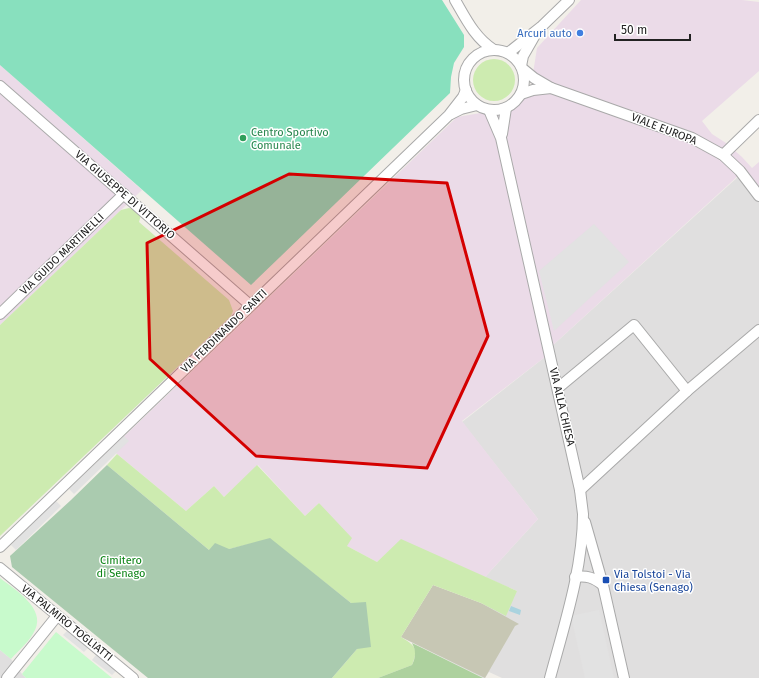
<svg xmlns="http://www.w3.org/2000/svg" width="759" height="678" font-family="'Fira Sans',sans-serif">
  <rect width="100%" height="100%" fill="#f2efe9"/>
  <g fill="#e0dfdf">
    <path d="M740,175L759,200V678H502L489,672L485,678H483L401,637L517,591L485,577L538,519L462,422L545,357L552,346Z"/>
    <path d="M0,650L11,659L22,674L26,678H0Z"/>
  </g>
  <g fill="#ebdbe8">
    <path d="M581,0H742L759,2V71L702,121L712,134L726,143L742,157L752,168L759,162V200L739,175L552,346L545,357L462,421L538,519L485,577L401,540L377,562L347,546L319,503L305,516L258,465L224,497L214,486L186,511L111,449L457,117L516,107L531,86L537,48Z"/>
    <path d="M0,65L142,190L0,325Z"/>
  </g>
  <path fill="#c7c7b4" d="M433,585L481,603L519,624L515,626L485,678L401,637Z"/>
  <g fill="#cdebb0">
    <circle cx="494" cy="80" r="21"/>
    <path d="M129,208L135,210L141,215L139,222L229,300L233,311L231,316L0,536V325L121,210Z"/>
    <path d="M117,454L186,511L214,486L224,497L257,465L305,516L319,503L352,538L347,546L377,562L401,539L517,591L506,616L481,603L433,585L401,637C414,645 419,648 412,665L378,678H332L357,649L351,603L270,539L229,549L209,550L107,465Z"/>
  </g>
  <path fill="#add19e" d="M412,643L483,678H378L412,665C416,657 416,650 412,643Z"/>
  <path fill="#aacbaf" d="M107,465L209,550L215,543L229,549L270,538L351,603L366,602L371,647L357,649L332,678H148L12,567L10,556L71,500Z"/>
  <g fill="#c8facc">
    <path d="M0,578C14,589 46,608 35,630C30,641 19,650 11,659L0,650Z"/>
    <path d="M56,632L112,678H26L22,674Z"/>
  </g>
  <path fill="#88e0be" d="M0,0H442L464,35V47L454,63L451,77L450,93L251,285L0,65Z"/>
  <g fill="#e2e2e2">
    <path d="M594,224L629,262L554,331L539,271Z"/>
    <path d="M124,436L129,441L74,494L69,489Z"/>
    <path d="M56,501L61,506L16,550L11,545Z"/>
    <path d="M599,610L614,678H585L571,616Z"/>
    <path d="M67,631L88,648L84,652L63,635Z"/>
    <path d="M96,655L116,671L112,675L92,660Z"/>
  </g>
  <path fill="#aad3df" d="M511,606L521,610L520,615L509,611Z"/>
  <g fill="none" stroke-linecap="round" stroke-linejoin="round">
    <g stroke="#a9a9a9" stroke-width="12">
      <g id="street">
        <path d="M455,0C466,19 475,38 494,50"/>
        <circle cx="494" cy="80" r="30"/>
        <path d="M508,53L541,27L569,0"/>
        <path d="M521,66L523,56L535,35"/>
        <path d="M523,69L534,78L551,88L692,138L723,155L740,171L759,196"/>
        <path d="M0,86L250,305"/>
        <path d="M521,94L533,90L551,88"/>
        <path d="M489,110L501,138L580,490C581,498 582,506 583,514C583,568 564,626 550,678"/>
        <path d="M451,114L461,109L477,105"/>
        <path d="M502,134L506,108"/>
        <path d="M723,155L759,120"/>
        <path d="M0,314L124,194"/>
        <path d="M558,388L634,325L687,391"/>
        <path d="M580,490L687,391L759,330"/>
        <path d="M585,522L603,585L624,678"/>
        <path d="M0,547L449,115L463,97L466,90"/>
        <path d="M0,568L133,678"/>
        <path d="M575,577C587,575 594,578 603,585"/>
        <path d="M7,678L57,616"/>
      </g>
    </g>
    <use href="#street" stroke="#fff" stroke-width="10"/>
  </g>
  <path fill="#d40000" fill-opacity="0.2" stroke="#d40000" stroke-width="3" stroke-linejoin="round" d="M289,174L447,183L488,336L427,468L256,456L150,359L147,243Z"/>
  <circle fill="#3f7fe0" stroke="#fff" stroke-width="1.5" cx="580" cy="33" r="4"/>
  <circle fill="#2e9e5b" stroke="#fff" stroke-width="1.5" cx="243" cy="138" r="4"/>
  <rect fill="#1a4fb4" stroke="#fff" stroke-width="1.5" x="602" y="576" width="8" height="8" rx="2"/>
  <g text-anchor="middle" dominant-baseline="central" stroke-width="3" stroke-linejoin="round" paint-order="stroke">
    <g font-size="11" fill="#366cbe" stroke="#fff" text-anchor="end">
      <text x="572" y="33">Arcuri auto</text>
    </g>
    <g font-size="11" fill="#222" stroke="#fff">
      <text transform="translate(664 129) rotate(21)">VIALE EUROPA</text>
      <text transform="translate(125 195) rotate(41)">VIA GIUSEPPE DI VITTORIO</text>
      <text transform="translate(62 254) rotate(-44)">VIA GUIDO MARTINELLI</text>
      <text transform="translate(224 331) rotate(-44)">VIA FERDINANDO SANTI</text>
      <text transform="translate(562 407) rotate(77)">VIA ALLA CHIESA</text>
      <text transform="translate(67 623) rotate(39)">VIA PALMIRO TOGLIATTI</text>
    </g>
    <g font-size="11" fill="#27864d" stroke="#fff" text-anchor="start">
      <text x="251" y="132">Centro Sportivo<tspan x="251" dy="13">Comunale</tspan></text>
    </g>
    <g font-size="11" fill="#0c8416" stroke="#fff">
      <text x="121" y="560">Cimitero<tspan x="121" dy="13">di Senago</tspan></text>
    </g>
    <g font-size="11" fill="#164399" stroke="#fff" text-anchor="start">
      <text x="614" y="574">Via Tolstoi - Via<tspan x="614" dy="13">Chiesa (Senago)</tspan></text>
    </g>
  </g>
  <path d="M615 34v6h75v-6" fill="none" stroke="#222222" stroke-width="2"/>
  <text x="621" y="34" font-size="12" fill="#222222" stroke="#ffffff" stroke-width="3" paint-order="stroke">50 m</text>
</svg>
